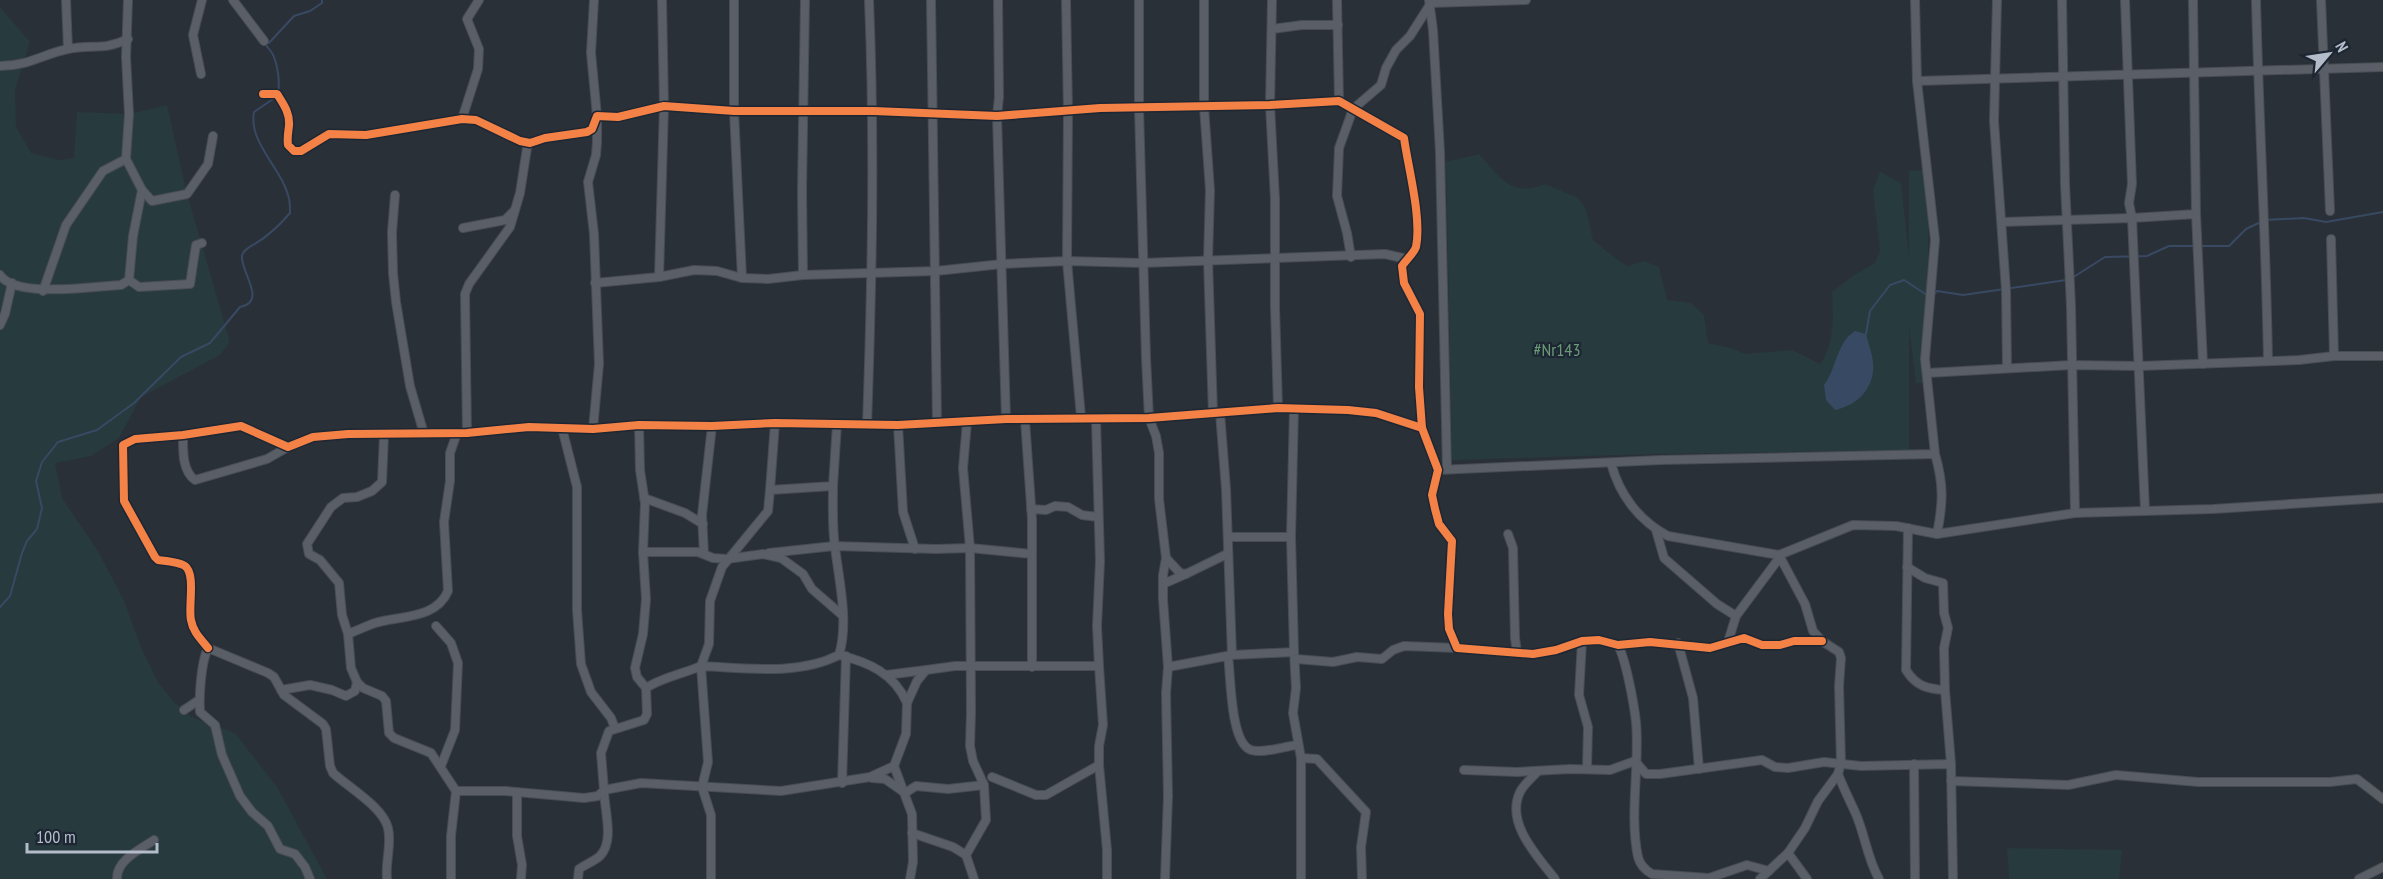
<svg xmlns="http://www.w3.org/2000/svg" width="2383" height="879" font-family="'PT Sans Narrow',sans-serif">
  <rect width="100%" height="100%" fill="#2a3038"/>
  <g fill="#273a3e">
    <path d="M0,7L30,42L15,90L16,127L31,153L59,160L74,158L77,112L129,114L167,105L187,194L230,342L220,355L141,397L119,438L91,456L55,463L62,498L98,551L124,601L141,647L158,682L173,701L191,717L235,733L277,787L327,879H0Z"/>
    <path d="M1479,154C1500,177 1511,198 1545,184L1578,198L1586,209L1593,240L1619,261L1628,266L1644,261L1659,267L1667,300L1691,303L1704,315L1708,343L1731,348L1745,354L1792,350L1820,364C1835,344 1833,317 1832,292L1854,275L1875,263L1880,251L1873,189L1880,172L1901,183L1909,256V171L1923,170L1928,209V261L1924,383H1916L1909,326V450L1654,454L1452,460L1446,162Z"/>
    <path d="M2007,848L2122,850L2119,879H2009Z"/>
  </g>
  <path fill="#384963" d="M1855,331L1866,334C1869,345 1875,362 1873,372C1870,393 1854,406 1835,410L1826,400L1824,385C1837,368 1836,343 1855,331Z"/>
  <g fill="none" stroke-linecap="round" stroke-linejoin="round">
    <g stroke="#384963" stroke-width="2">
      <path d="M278,92C280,82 278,67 274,57C272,51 266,47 264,41L269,43L294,16L310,11L322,3V0"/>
      <path d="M2072,278L2105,257L2147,256L2169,246H2229L2246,229L2265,220L2304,218L2326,222L2383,212"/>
      <path d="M1934,294L1937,291L1963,295L2066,280"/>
      <path d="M1866,334L1870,311L1890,285L1904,280L1927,295"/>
      <path d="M0,607L10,596L22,553L27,541L37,529L42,508L36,481L42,462L58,442L97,430L134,403L181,357L210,343L240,307C268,302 240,271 242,256C243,250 247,249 251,246C266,238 279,226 290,213C290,208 290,203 289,199C283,169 248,143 254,112L276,97"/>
    </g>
    <g stroke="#484c53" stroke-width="10">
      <g id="minor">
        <path d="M66,0L68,49"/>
        <path d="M233,0L264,41"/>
        <path d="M734,0V111L742,278"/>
        <path d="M931,0L937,422"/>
        <path d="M998,0L999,97L997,116L1006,419"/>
        <path d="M1066,0L1068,111L1067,261L1081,417"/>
        <path d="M1139,0V108L1146,358L1149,418L1156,436L1159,453V499L1166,558L1163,575V599L1168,667L1166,693L1168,796L1165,879"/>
        <path d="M1204,0V107L1210,190L1208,260L1213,414"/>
        <path d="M1272,0L1270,105L1275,199V307L1278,408"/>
        <path d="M1337,0L1339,101"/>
        <path d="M1429,0L1433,30L1440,152L1447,469"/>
        <path d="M1997,0L1994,121L2006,290L2007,368"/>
        <path d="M2062,0L2065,184L2071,306L2075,513"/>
        <path d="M2125,0L2132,184L2129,203L2132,218L2196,214L2193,0"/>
        <path d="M2256,0C2259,121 2266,241 2268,361"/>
        <path d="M2321,0L2330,211"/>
        <path d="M1272,29L1302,25H1338"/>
        <path d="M0,66C29,66 43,54 68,49C92,44 103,51 128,39"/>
        <path d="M201,74L193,35L202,0"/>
        <path d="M1917,81L2383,67"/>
        <path d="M263,94H277C284,105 290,113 289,126C288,133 287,138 288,145L294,151H301L329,134L366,135L462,119L476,120L520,141L530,143L545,138L587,132L592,129L597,116L618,117L664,106L734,111H874L997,116L1100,108L1270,105L1339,101L1404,138C1408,167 1422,218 1416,247C1414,253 1406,260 1402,266L1404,283L1420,314L1419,387L1422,428L1438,470L1432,495L1435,509L1439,524L1452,541L1448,614L1449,629L1457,648L1533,654L1556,650L1582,641L1599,640L1618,645L1650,642L1710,648L1744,638L1762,645H1780L1794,641H1822"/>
        <path d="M462,119L478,69L479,49L467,19L479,0"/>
        <path d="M142,190L152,201L187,194L208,164L213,136"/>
        <path d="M395,195L392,232L393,273L396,302L410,386L424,434"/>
        <path d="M2196,214L2203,364"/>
        <path d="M2002,222L2132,218L2145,510"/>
        <path d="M463,228L505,220L515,210"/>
        <path d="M2331,239L2334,356"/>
        <path d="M1351,257L1347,233L1337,196L1339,148L1353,109L1381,85L1386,68L1396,50L1410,36L1431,3L1526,0"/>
        <path d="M0,275C16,299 95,286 121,285L129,280L133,236L142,190L126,159L129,114L126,57L128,0"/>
        <path d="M803,275L802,191L805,0"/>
        <path d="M659,277L664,106L662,0"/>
        <path d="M129,280L139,287L190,284L196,245L202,243"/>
        <path d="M595,283L659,277L694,270L717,271L742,278L768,279L803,275L936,271L1002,264L1067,261L1142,263L1385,254L1407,259"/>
        <path d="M43,291L66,225L103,171L126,159"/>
        <path d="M0,325L5,314L12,283"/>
        <path d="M1927,373L2071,365L2140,366L2299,360L2334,356H2383"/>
        <path d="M1220,413L1226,489L1232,655"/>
        <path d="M1025,420L1032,519V667"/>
        <path d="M967,422L963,468L970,548L971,712L970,746L973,761L984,785L986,820L966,855L974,879"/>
        <path d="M639,425L640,470L645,503L643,552"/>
        <path d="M867,425C872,283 875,142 869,0"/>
        <path d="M898,425L903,512L915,549"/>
        <path d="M562,428L577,487V610L581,664L591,692L611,718L615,728"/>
        <path d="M593,429L599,364L594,234L588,182L596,155L597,142V116L591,53L594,0"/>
        <path d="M467,433L465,294L469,284L510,227L520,193L527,148L530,143"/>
        <path d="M183,435C183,450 182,471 195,480L267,459L288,447"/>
        <path d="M384,435L382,482L372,491L357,497L343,498L331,507L307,544L309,554L320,560L339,583L342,615L348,634L351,668L357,682L363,688L382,696L386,701L389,733L394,738L431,753L456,791L451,836V879"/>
        <path d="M1935,454C1944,485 1943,503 1937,534"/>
        <path d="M1611,463C1619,494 1639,521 1668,536L1779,555L1853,525L1896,526L1937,534L2075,513L2213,509L2383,498"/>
        <path d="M1438,470L1661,460L1935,454L1925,359L1935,240L1917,81L1915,0"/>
        <path d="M833,486C833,506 832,527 835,547C839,581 849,622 839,655C868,662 894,673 907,703"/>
        <path d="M770,490L775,423"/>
        <path d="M644,498L685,513L703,524"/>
        <path d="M1031,509L1046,510L1055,506L1068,507L1082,515L1098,517"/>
        <path d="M1908,528L1906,670C1916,686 1927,689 1945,690L1951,764"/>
        <path d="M1656,530L1664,558L1717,604L1736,616"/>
        <path d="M1508,534L1513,548L1515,638L1517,652"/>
        <path d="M1291,537L1294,408"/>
        <path d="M769,553L834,546L936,549L970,548L1032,554"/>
        <path d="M704,554L702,515L712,426"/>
        <path d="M1166,558L1180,573L1186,574L1227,554"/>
        <path d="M1907,567L1925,578L1943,583L1944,613L1948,628L1944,648L1945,690"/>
        <path d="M1163,584L1186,574"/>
        <path d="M436,626L451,643L458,663L455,730L441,766"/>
        <path d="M348,634C359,630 371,623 383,621C406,616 437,617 448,591L444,522L450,481V453L457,433"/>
        <path d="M1582,641L1579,695L1588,727L1587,769"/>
        <path d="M1728,642L1736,616L1780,557"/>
        <path d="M1678,643L1693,698L1699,769"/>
        <path d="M1618,645C1626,660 1634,704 1636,722C1640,764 1629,815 1638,857C1640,865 1645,870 1652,874L1709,878L1747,865L1769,871"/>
        <path d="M208,648C201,639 193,632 191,620C188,607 196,574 185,566C180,562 166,561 158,560L155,557L124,501L123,445L135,439L183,435L241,426L288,447L313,437L348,434L467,433L529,427L593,429L639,425L712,426L775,423L898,425L1006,419L1149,418L1278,408L1348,410L1376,413L1422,428"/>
        <path d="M1294,652L1296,688L1293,713L1301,758V879"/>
        <path d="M1228,656C1231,676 1230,743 1251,750C1264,754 1284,746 1298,745"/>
        <path d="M1296,659L1333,662L1357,657L1382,659L1393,650L1404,646L1457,648"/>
        <path d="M1099,666L1103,725L1099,746V765L1107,850V879"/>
        <path d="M1168,667L1232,655L1294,652L1291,537H1228"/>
        <path d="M886,675L926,670"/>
        <path d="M646,688L637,677L635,668L643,634L646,599L643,552H698L713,558L727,559L763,554L781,558L803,574L812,589L842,615"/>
        <path d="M281,690L310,685L332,690L346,696L355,691L357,682"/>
        <path d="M184,710L199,700"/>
        <path d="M1301,758L1317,759L1366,812L1361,847L1362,879"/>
        <path d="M1914,764L1915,879"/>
        <path d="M894,766L912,814L913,862L910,879"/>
        <path d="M1464,770L1517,772L1570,769L1610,770L1635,761L1646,774H1660L1762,760L1775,767L1788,768L1824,762L1861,766L1951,764L1953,879"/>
        <path d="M1538,771C1532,778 1524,784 1520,792C1505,823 1538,857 1555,879"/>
        <path d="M1838,774C1843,787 1849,799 1855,812C1865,834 1867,858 1879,879"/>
        <path d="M992,777L1036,795H1046L1099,765"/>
        <path d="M872,778L885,779L905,793L916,786L948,789L984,785"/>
        <path d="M1951,781L2068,785L2116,775L2198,782H2330L2357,779L2383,799"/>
        <path d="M842,783L846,656"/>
        <path d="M456,791H506L584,798L598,796L604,790L601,753L609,731L644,720L647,714L646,688C663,677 683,674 701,666L709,644L710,601L722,567L768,511L770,490L833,486L837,424"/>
        <path d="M517,792V836L522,865L521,879"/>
        <path d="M912,833L953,847L966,855"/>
        <path d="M1788,853L1807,879"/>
        <path d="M117,879C116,860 141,849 154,840"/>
        <path d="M310,879L305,867L295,854L280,849L268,826L252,812L240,796L222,755L215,725L200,712C199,696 201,662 208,648L268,673L274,677L284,695L323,724L326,729L330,766L333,773C348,787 383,807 388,828C392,845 385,862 387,879"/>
        <path d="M578,879L579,869C586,864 593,862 600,856C615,841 604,809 604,790L641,783L781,791L870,777L894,766L906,734L907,703L917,681L926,670L955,666H1099L1097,626L1100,561L1096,420"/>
        <path d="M711,879V815L702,787L708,762L701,666C745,668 798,676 839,655"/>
        <path d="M1760,879L1788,853L1805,828L1818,801L1838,774L1841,763L1839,686L1841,658L1839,652L1822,641L1813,631L1805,604L1779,555"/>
        <path d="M2359,879L2383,867"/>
      </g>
    </g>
    <use href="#minor" stroke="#5a5e66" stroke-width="8"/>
    <g stroke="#1d2633" stroke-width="11">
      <g id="cycleway">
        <path d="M263,94H277C284,105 290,113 289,126C288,133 287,138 288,145L294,151H301L329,134L366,135L462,119L476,120L520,141L530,143L545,138L587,132L592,129L597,116L618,117L664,106L734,111H874L997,116L1100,108L1270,105L1339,101L1404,138C1408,167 1422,218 1416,247C1414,253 1406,260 1402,266L1404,283L1420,314L1419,387L1422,428L1438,470L1432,495L1435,509L1439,524L1452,541L1448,614L1449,629L1457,648L1533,654L1556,650L1582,641L1599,640L1618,645L1650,642L1710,648L1744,638L1762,645H1780L1794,641H1822"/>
        <path d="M208,648C201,639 193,632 191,620C188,607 196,574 185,566C180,562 166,561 158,560L155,557L124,501L123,445L135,439L183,435L241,426L288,447L313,437L348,434L467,433L529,427L593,429L639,425L712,426L775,423L898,425L1006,419L1149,418L1278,408L1348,410L1376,413L1422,428"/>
      </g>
    </g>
    <use href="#cycleway" stroke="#f48246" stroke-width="8"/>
  </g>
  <g text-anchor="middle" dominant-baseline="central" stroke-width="4.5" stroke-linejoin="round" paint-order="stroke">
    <g font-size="18" fill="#6b9a76" stroke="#1d2633">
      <text x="1557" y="349">#Nr143</text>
    </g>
  </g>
  <g transform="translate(2329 54) rotate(61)" stroke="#1d2633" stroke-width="4.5" paint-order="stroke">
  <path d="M0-4.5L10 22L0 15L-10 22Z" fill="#b4bcc9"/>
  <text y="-9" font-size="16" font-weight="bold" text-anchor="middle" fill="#b4bcc9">N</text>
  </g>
  <path d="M27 843v9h130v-9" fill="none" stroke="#b4bcc9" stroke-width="3"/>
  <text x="36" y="843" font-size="18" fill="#b4bcc9" stroke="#1d2633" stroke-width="4.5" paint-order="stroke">100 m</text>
</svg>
